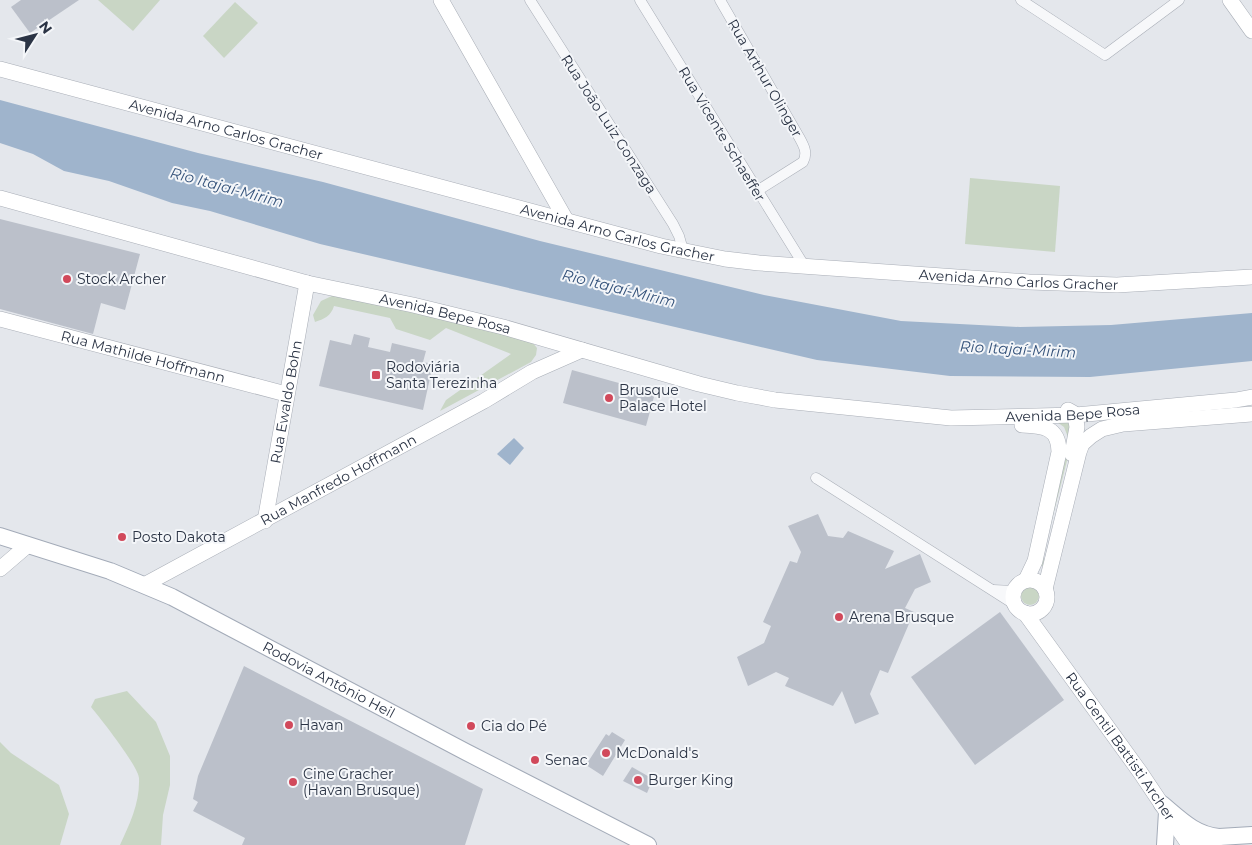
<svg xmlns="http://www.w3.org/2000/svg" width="1252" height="845" font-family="Montserrat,sans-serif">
  <rect width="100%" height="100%" fill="#e4e7ec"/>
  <g fill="#c9d6c5">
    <path d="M98,0H160L133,31Z"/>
    <path d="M235,2L258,23L224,58L203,36Z"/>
    <path d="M970,178L1060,186L1055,252L965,244Z"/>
    <path d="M334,295L434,315L532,342L537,348L536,355L531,362L440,411L446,400L511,354L446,328L430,340L396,329L390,318L334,306C331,316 324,319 315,322L313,315L321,301Z"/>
    <path d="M1064,419L1071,426L1073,437L1043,555L1045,567L1038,564L1068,437L1064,427L1054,420Z"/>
    <circle cx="1030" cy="596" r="9"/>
    <path d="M127,691L156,722L170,756V785L163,815L161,845H120C130,823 140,803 139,778C138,766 101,719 91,707L95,699Z"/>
    <path d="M0,742L11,753L59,785L69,814L60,845H0Z"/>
  </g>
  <g fill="#9fb4cc">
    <path d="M0,100L198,153L323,182L540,241L764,295L901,321L1020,327L1111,325L1252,313V361L1090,377L950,376L817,360L320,244L210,211L172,203L109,181L64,171L33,154L0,143Z"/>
    <path d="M514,438L524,448L510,465L497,454Z"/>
  </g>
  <g fill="#bbc0ca">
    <path d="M21,0H79L30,33L11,7Z"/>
    <path d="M0,219L140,254L125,310L101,303L93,334L0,309Z"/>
    <path d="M354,334L370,338L368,347L390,352L392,343L426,351L423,362L433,364L423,410L319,386L330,340L351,345Z"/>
    <path d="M572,370L655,393L646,426L563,403Z"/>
    <path d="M818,514L828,536L843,538L848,531L894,551L885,569L920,554L931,582L915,589L905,608L914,612L888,673L880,670L870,694L879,714L855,724L842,691L833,706L785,686L789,678L776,672L748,686L737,657L764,643L771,626L763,622L790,561L797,563L801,552L788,526Z"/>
    <path d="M1000,612L1064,700L975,765L911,677Z"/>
    <path d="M244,666L483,789L465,845H242L245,838L193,811L198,802L193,799L198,776Z"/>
    <path d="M612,732L625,740L603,776L586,765L606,734L609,736Z"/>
    <path d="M632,767L653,779L647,793L623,781Z"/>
  </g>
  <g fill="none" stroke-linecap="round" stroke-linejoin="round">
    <g stroke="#a9aeb7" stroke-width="11">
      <g id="street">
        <path d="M530,0L673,224L679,236L683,250"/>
        <path d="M640,0L805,267"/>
        <path d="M720,0L799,137C804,146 808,153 803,162L757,191"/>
        <path d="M1021,0L1105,55L1179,0"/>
        <path d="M816,478L1014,604"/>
        <path d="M993,590L1014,591"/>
      </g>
    </g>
    <g stroke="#a9aeb7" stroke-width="16">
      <g id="secondary">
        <path d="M441,0L566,220"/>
        <path d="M1230,0L1252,31"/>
        <path id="s1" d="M0,69L661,246L725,259L759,263L1029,282L1117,285L1252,277"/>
        <path id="s2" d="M0,198L307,283L413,305L503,327L699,384L737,393L775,400L951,418L1076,415L1236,400L1252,397"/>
        <path id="s3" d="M0,319L286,394"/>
        <path d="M1068,410L1075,414L1077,427L1072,454"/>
        <path d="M1022,425C1043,426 1059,427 1059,452L1035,561L1026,580"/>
        <path id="s4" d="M265,521L307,283"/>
        <path d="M0,569L28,545"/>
        <circle cx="1030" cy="597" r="17"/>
        <path id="s5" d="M144,585L484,401L532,372L582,350"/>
        <path d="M1045,589L1079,452L1082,444L1091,436L1102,429L1123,424L1252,414"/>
        <path id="s6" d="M1025,613L1140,772L1189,845"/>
      </g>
    </g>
    <g stroke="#a3abb8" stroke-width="18">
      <g id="primary">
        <path id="s7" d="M0,536L110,571L172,597L466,752L648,845"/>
        <path d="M1162,804C1180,819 1195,835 1219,837"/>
        <path d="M1165,845L1167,812"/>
        <path d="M1190,845L1219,837L1252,835"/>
      </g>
    </g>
    <use href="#street" stroke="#f7f8fa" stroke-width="10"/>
    <use href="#secondary" stroke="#fff" stroke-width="15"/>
    <use href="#primary" stroke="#fff" stroke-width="16"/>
  </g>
  <g fill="#d1495b" stroke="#f4f6f9" stroke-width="2">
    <circle cx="67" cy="279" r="5"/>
    <rect x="371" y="370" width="10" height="10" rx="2.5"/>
    <circle cx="609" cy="398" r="5"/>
    <circle cx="122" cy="537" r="5"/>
    <circle cx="839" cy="617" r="5"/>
    <circle cx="289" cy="725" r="5"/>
    <circle cx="471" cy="726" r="5"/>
    <circle cx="606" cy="753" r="5"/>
    <circle cx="535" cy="760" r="5"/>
    <circle cx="638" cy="780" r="5"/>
    <circle cx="293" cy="782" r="5"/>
  </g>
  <g text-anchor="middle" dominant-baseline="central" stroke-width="4" stroke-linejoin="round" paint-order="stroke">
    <g font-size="14" fill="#2b3445" stroke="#f4f6f9">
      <text transform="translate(765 78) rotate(60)">Rua Arthur Olinger</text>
      <text transform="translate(609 124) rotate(57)">Rua João Luiz Gonzaga</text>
      <text stroke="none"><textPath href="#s1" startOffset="234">Avenida Arno Carlos Gracher</textPath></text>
      <text transform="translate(722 134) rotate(59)">Rua Vicente Schaeffer</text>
      <text stroke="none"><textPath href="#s1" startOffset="639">Avenida Arno Carlos Gracher</textPath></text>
      <text stroke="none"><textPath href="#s1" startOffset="1044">Avenida Arno Carlos Gracher</textPath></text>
      <text stroke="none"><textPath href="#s2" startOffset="460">Avenida Bepe Rosa</textPath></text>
      <text stroke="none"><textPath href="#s3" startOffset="148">Rua Mathilde Hoffmann</textPath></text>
      <text stroke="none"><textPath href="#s4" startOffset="121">Rua Ewaldo Bohn</textPath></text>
      <text stroke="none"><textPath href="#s2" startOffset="1100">Avenida Bepe Rosa</textPath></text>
      <text stroke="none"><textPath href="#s5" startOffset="221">Rua Manfredo Hoffmann</textPath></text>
      <text stroke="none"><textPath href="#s7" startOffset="360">Rodovia Antônio Heil</textPath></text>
      <text stroke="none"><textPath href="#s6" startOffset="164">Rua Gentil Battisti Archer</textPath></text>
    </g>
    <g font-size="14" fill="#2b3445" stroke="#f4f6f9" text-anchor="start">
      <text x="77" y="279">Stock Archer</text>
      <text x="386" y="367">Rodoviária<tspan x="386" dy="16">Santa Terezinha</tspan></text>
      <text x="619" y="390">Brusque<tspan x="619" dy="16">Palace Hotel</tspan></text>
      <text x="132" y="537">Posto Dakota</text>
      <text x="849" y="617">Arena Brusque</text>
      <text x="299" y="725">Havan</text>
      <text x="481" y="726">Cia do Pé</text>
      <text x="616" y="753">McDonald's</text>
      <text x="545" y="760">Senac</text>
      <text x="303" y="774">Cine Gracher<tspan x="303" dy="16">(Havan Brusque)</tspan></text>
      <text x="648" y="780">Burger King</text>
    </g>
    <g font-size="15" font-style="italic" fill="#34527a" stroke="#f4f6f9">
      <text transform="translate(227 187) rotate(15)">Rio Itajaí-Mirim</text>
      <text transform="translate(619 288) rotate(14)">Rio Itajaí-Mirim</text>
      <text transform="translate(1018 349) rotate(3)">Rio Itajaí-Mirim</text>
    </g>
  </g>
  <g transform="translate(35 35) rotate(54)" stroke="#f4f6f9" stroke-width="4" paint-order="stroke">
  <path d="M0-4L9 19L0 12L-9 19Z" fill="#2b3445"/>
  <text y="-8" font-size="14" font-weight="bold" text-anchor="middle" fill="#2b3445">N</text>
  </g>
</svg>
